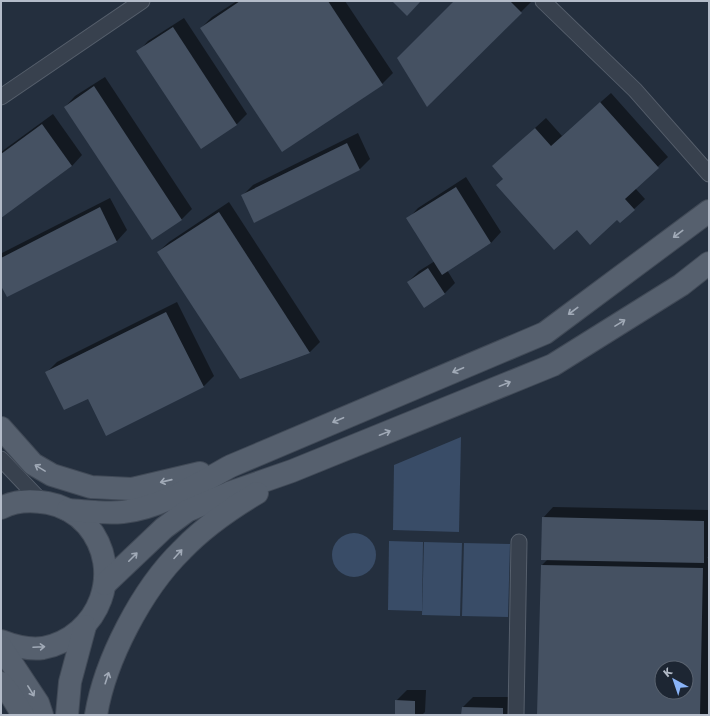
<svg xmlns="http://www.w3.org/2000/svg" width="710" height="716" font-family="Jost,sans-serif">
  <rect width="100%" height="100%" fill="#242f3e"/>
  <g fill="#394c67">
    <path d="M461,437L459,532L393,530L394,465Z"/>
    <circle cx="354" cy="555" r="22"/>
    <path d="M389,541L423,542L422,611L388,610Z"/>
    <path d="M424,542L462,543L460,616L422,615Z"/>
    <path d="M464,543L510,544L508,617L462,616Z"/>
  </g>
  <g fill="#0007" fill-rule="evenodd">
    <path d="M237,1H345L393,73L382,84L201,28L212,17Z"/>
    <path d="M456,1L531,2L427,105Z"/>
    <path d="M184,18L247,114L237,124L201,148L138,52L148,41Z"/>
    <path d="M105,77L192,209L182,219L152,239L65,107L75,96Z"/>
    <path d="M611,93L668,157L635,188L645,199L634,209L617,219L577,228L504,178V156L546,118L562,136Z"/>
    <path d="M53,114L82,155L72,166L1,217V152Z"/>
    <path d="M358,133L370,159L360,169L255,222L242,196L253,185Z"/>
    <path d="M466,177L501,232L491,243L447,270L455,283L445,293L424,306L408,282L419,271L435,261L408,219L418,208Z"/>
    <path d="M110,198L127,230L117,241L7,296L1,283L2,253Z"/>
    <path d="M229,202L320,342L310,352L240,378L158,252L169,242Z"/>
    <path d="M177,302L214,376L203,387L88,397L47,372L57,362Z"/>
    <path d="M553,507L709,510V556L707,558H709V715H538L542,565L548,559L543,518ZM662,668H686V692H662Z"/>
    <path d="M407,690H426L425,712L422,715H396V701Z"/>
    <path d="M473,697H513V715H462L463,707Z"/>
  </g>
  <g fill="#455162" fill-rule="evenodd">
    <path d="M240,1H328L383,85L282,152L200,28Z"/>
    <path d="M392,1H421L407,16Z"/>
    <path d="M454,1H510L522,13L427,107L397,58Z"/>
    <path d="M173,27L237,125L201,149L136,51Z"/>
    <path d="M94,86L182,220L152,240L64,107Z"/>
    <path d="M600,102L659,168L625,199L635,210L620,223L617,220L590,245L577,230L554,250L496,185L503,179L492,166L535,128L551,146Z"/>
    <path d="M42,124L72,166L1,218V154Z"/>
    <path d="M347,143L360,170L254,223L241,195Z"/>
    <path d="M456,187L491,243L442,275L406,218Z"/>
    <path d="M100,207L117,242L7,297L1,286V258Z"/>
    <path d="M219,212L310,353L240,379L157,252Z"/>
    <path d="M428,268L445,294L424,308L407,282Z"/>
    <path d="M166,312L204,387L106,436L88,399L64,410L45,372Z"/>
    <path d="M542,517L704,521V563L541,560Z"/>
    <path d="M541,565L703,568L700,715H537ZM662,668H686V692H662Z"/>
    <path d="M395,700L415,701V715H395Z"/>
    <path d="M462,707L503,708V715H461Z"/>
  </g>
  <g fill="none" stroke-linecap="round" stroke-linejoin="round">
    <g stroke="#565f6c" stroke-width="17">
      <g id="minor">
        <path d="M543,1L635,90L709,174"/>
        <path d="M1,97L142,1"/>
        <path d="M1,459L41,501"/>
        <path d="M516,715L519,542"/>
      </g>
    </g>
    <g stroke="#414a57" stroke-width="24">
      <g id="primary">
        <path d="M1,428L33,464L52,475L91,487L132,489L200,473"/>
        <path d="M1,508C16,500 32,500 48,503C64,506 77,514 87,525C125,570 100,637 43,648C29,650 14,646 1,641"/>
        <path d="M68,510C86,511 105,514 123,512C161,508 198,484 231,466L545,333L709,211"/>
        <path d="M105,584L164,528L187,511L229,493L292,471L553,365L681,285L709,263"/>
        <path d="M1,647L38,703L42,715"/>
        <path d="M1,683L12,697L23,715"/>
        <path d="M67,715L70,682L85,626"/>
        <path d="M96,715C105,660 142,589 182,550C204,527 230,509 257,493"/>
      </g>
    </g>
    <use href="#minor" stroke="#38414e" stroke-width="15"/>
    <use href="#primary" stroke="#56606e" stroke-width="22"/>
  </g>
  <defs><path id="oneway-shaft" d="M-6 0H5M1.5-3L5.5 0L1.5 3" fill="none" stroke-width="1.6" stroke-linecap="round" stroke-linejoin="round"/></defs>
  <g stroke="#a1aab7">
    <use href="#oneway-shaft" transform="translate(678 234) rotate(143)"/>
    <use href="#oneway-shaft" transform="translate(573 311) rotate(143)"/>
    <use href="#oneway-shaft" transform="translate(620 323) rotate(-32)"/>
    <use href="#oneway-shaft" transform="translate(458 370) rotate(157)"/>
    <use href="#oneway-shaft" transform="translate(505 384) rotate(-22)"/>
    <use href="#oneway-shaft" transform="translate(338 420) rotate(157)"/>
    <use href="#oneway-shaft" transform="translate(385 433) rotate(-22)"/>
    <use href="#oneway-shaft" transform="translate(40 468) rotate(-149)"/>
    <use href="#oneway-shaft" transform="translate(166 481) rotate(167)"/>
    <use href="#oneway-shaft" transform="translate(178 554) rotate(-48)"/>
    <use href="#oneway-shaft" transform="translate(133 557) rotate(-45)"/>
    <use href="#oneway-shaft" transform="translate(39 647) rotate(-3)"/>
    <use href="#oneway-shaft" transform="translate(107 678) rotate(-72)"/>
    <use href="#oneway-shaft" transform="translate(31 691) rotate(58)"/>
  </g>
  <rect width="710" height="716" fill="none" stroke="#b4bcc9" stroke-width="4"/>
  <g transform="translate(674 680) rotate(320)"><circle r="19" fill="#1d2633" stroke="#59626f"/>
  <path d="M0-3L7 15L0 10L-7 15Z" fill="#8ab4f8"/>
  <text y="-6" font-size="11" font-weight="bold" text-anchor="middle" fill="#b4bcc9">K</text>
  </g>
</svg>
